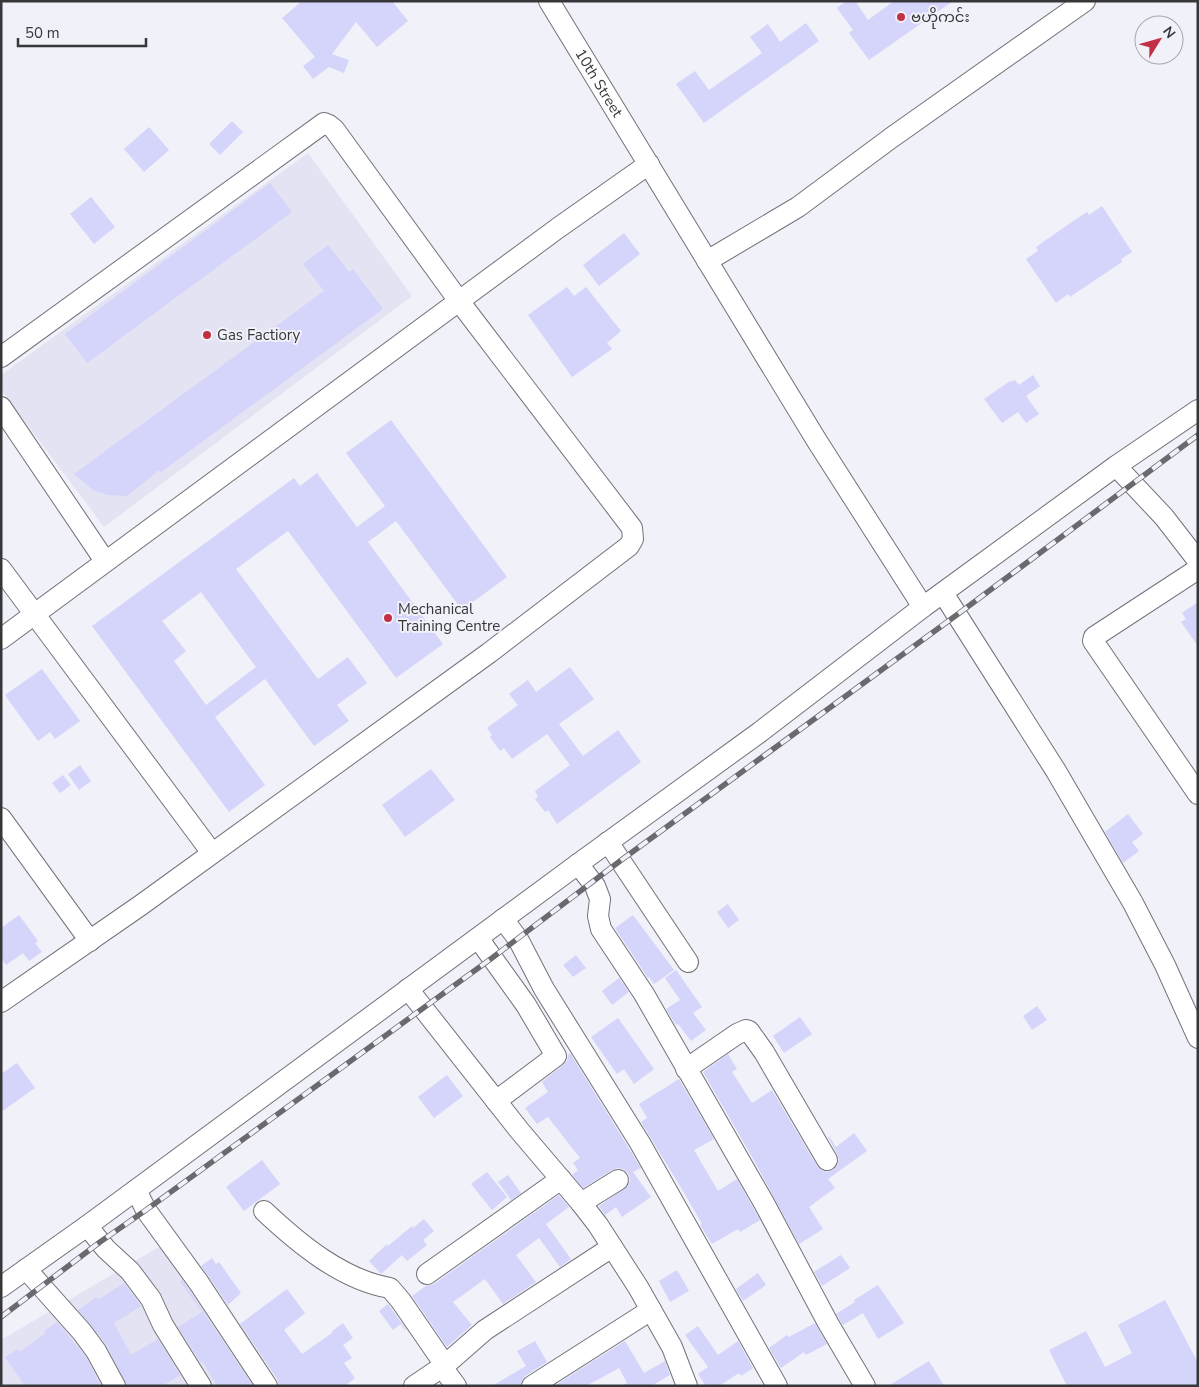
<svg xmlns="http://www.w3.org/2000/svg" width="1199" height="1387" font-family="'Nunito Sans','Noto Sans Myanmar',sans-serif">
  <rect width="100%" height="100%" fill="#f1f1fa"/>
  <g fill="#e3e3f3">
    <path d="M308,153L412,296L104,527L1,390V375Z"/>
    <path d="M174,1238L270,1386H1V1340Z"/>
  </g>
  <g fill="#d5d4fa" fill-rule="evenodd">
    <path d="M302,1H392L408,21L377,47L356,22L332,54L349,60L344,73L329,67L313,79L303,66L315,57L282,18Z"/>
    <path d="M846,1H855L868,20L894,1H953L869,60L849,33L853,30L837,8Z"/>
    <path d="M806,23L819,41L704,123L676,84L695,71L709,90L762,53L750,37L768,24L780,42Z"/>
    <path d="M232,121L243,132L220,155L209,144Z"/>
    <path d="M149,127L169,150L144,172L124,149Z"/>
    <path d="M270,183L292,212L87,363L65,334Z"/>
    <path d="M91,197L115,227L94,244L70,214Z"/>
    <path d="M1102,206L1132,252L1121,259L1122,262L1070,297L1068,294L1056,303L1026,259L1038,251L1036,247L1069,224L1087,212L1089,215Z"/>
    <path d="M624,233L640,254L599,286L583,265Z"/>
    <path d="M328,245L349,272L353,269L383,309L161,472L159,470L127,496L108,495L93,490L74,474L324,291L303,264Z"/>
    <path d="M567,287L574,296L586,287L621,331L607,343L612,349L572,377L528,315Z"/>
    <path d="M1033,375L1040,386L1026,396L1039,414L1026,423L1018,412L1002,423L984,399L1010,381L1011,382L1015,380L1019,385Z"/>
    <path d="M391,420L507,577L462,610L396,521L368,542L443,644L396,678L288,531L236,569L318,679L348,657L367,683L337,705L349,721L314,746L265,679L215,717L265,785L229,812L92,626L294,478L300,486L317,473L357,527L385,506L346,453ZM201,592L256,667L206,705L174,661L186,651L162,621Z"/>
    <path d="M1198,602V646L1181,622L1186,619L1182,613Z"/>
    <path d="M570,667L594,699L559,724L583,756L618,730L641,762L557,824L548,810L545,812L535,799L538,797L535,791L570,765L547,734L512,759L504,748L500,751L490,737L492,735L487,728L518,705L509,694L528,680L536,692Z"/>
    <path d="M42,669L80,721L55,739L50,732L38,741L5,695Z"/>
    <path d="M80,765L91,781L79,790L68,774Z"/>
    <path d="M431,769L455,800L405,837L382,805Z"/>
    <path d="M63,775L71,785L60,793L52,783Z"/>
    <path d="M1128,814L1143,834L1132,842L1139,851L1123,863L1105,832Z"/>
    <path d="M728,904L739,920L728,928L717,912Z"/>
    <path d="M19,915L38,941L35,943L42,952L29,961L23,953L6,965L1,958V928Z"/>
    <path d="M633,915L674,970L654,984L649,977L648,978L615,928Z"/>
    <path d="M576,955L586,968L573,977L563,965Z"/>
    <path d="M676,970L702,1007L693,1013L706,1030L691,1041L678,1024L676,1025L666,1009L680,1000L665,978Z"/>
    <path d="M619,978L629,992L612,1005L602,991Z"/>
    <path d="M1037,1006L1047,1020L1032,1030L1023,1016Z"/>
    <path d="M800,1017L812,1034L784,1053L773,1036Z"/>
    <path d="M618,1018L654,1069L634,1084L624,1069L617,1074L591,1037Z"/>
    <path d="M570,1053L641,1168L633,1172L651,1197L622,1217L616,1207L605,1215L599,1206L628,1186L630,1180L628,1173L623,1169L618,1168L612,1170L583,1188L572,1175L578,1170L573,1163L580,1158L548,1117L537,1124L525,1108L548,1092L542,1082L563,1065L567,1061L568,1055Z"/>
    <path d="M728,1054L737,1069L732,1072L752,1103L772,1090L817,1166L821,1170L827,1172L833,1170L837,1166L839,1160L837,1154L828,1137L829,1136L836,1147L854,1133L867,1151L828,1179L835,1188L809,1207L823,1229L799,1244L751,1155L703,1072Z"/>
    <path d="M17,1063L35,1088L1,1112V1074Z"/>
    <path d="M447,1075L463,1096L434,1118L418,1097Z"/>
    <path d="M679,1079L714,1139L694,1150L718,1191L737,1179L760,1220L740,1232L738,1229L712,1244L700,1225L702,1224L683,1191L641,1122L647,1118L639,1104Z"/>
    <path d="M262,1160L280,1184L244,1211L226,1187Z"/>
    <path d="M487,1172L507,1197L492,1210L471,1184Z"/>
    <path d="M508,1175L521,1193L511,1200L498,1182Z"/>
    <path d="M559,1195L569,1207L546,1224L571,1259L560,1267L539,1238L516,1255L536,1282L503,1304L485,1279L453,1302L472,1325L447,1347L412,1296L426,1286L434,1284Z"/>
    <path d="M424,1219L434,1231L423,1240L427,1245L407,1261L402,1255L381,1274L369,1261L387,1244L388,1246L412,1226L413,1228Z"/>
    <path d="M841,1255L850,1268L822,1286L814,1272Z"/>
    <path d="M212,1258L216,1264L219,1262L241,1293L228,1305L201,1266Z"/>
    <path d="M677,1270L689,1291L670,1302L659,1281Z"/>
    <path d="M758,1273L766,1285L743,1301L736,1289Z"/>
    <path d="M182,1280L189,1290L253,1386H217L203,1362L201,1363L178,1327L202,1312L180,1281Z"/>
    <path d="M124,1283L141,1306L114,1323L131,1355L158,1339L180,1375L162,1386H127L106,1344L78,1310L97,1297L98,1300Z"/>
    <path d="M878,1285L904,1323L878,1339L863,1313L843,1325L836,1314L855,1302L854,1300Z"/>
    <path d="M287,1289L305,1313L284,1330L302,1354L332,1333L331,1332L343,1323L353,1338L343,1345L352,1358L344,1363L355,1378L345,1386H279L277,1379L240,1324Z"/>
    <path d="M1165,1300L1198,1363V1386H1067L1049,1350L1086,1331L1105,1367L1132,1353L1118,1325Z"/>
    <path d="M388,1304L406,1329L405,1330L401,1324L393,1330L379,1311Z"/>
    <path d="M57,1322L86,1357L101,1386H25L5,1357L18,1349L19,1352L45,1334L44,1331Z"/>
    <path d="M815,1323L827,1344L806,1355L804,1352L781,1368L769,1348L787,1335L789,1337Z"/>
    <path d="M698,1326L718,1355L738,1341L753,1368L741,1376L739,1373L719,1386H706L698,1374L708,1367L685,1335Z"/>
    <path d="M535,1341L547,1362L525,1376L522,1380L520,1386H492L526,1366L517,1351Z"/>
    <path d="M625,1341L644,1373L665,1361L670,1375L651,1386H622L627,1383L619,1368L586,1386H554Z"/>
    <path d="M929,1361L944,1386H888Z"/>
  </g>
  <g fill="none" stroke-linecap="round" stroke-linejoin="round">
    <g stroke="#72727a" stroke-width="22">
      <g id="street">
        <path id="s1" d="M549,1L817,441L923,607"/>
        <path d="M707,261L798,207L891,138L1085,1"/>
        <path d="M1,357L324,123L329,125L334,129L459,301L632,528L633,539L629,546L489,653L141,905L1,1002"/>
        <path d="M1,407L105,561"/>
        <path d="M1116,466L1164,517L1198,561"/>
        <path d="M1,569L212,853"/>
        <path d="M1198,569L1094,637L1093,641L1198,794"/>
        <path d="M943,593L1056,771L1133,903L1165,965L1198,1038"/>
        <path d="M1,639L558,228L649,164"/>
        <path d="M1,818L90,941"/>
        <path d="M608,842L688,962"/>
        <path d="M578,864L595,886L600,899L598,916L601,929L644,994L764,1203L828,1323L865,1386"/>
        <path d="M503,919L518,939L544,989L640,1143L777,1386"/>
        <path d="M478,938L526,1005L556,1056L496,1101"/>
        <path d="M408,989L519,1130L581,1203L598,1225L638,1287L659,1324L672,1347L687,1386"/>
        <path d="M686,1069L737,1034L746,1030L749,1031L764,1052L827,1160"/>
        <path d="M136,1190L146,1210L199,1283L267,1386"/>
        <path d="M581,1203L618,1180"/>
        <path d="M264,1211C298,1243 342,1280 390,1288L401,1301L445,1365L442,1367"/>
        <path d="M87,1226L106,1249L130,1271L151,1299L163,1325L201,1386"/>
        <path d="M26,1269L82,1332L96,1351L115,1386"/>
        <path d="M427,1274L561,1179"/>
        <path d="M1,1287L87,1226L578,864L760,732L923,607L1116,466L1198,410"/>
        <path d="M445,1365L485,1330L612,1247"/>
        <path d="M414,1386L442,1367L456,1386"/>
        <path d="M532,1386L651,1310"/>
      </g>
    </g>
    <use href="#street" stroke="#fff" stroke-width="20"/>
    <g stroke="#69696e" stroke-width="5.5">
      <path id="rail" d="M1,1317L100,1242L146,1210L492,958L620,861L958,614L1198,435"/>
    </g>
    <use href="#rail" stroke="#f1f1fa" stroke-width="4" stroke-dasharray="11" stroke-linecap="butt"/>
  </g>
  <g fill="#c13045" stroke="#f1f1fa" stroke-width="2">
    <circle cx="901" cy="17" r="5"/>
    <circle cx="207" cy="335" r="5"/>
    <circle cx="388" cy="618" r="5"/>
  </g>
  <g text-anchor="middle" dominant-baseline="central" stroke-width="4" stroke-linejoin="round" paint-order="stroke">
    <g font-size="15" fill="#37373a" stroke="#f1f1fa" text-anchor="start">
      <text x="911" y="17">ဗဟိုကင်း</text>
      <text x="217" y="335">Gas Factiory</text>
      <text x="398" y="609">Mechanical<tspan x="398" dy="17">Training Centre</tspan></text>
    </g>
    <g font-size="15" fill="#37373a" stroke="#f1f1fa">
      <text stroke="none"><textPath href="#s1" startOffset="96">10th Street</textPath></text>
    </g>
  </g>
  <rect width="1199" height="1387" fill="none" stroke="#37373a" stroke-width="5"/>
  <g transform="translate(1159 40) rotate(53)"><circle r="24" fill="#f1f1fa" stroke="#a7a7ad"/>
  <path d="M0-4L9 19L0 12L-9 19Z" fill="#c13045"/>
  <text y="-8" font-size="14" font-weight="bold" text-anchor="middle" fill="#37373a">N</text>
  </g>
  <path d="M18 38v8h128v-8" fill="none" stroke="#37373a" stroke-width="2.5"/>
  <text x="25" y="38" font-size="15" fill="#37373a" stroke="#f1f1fa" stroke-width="4" paint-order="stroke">50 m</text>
</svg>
